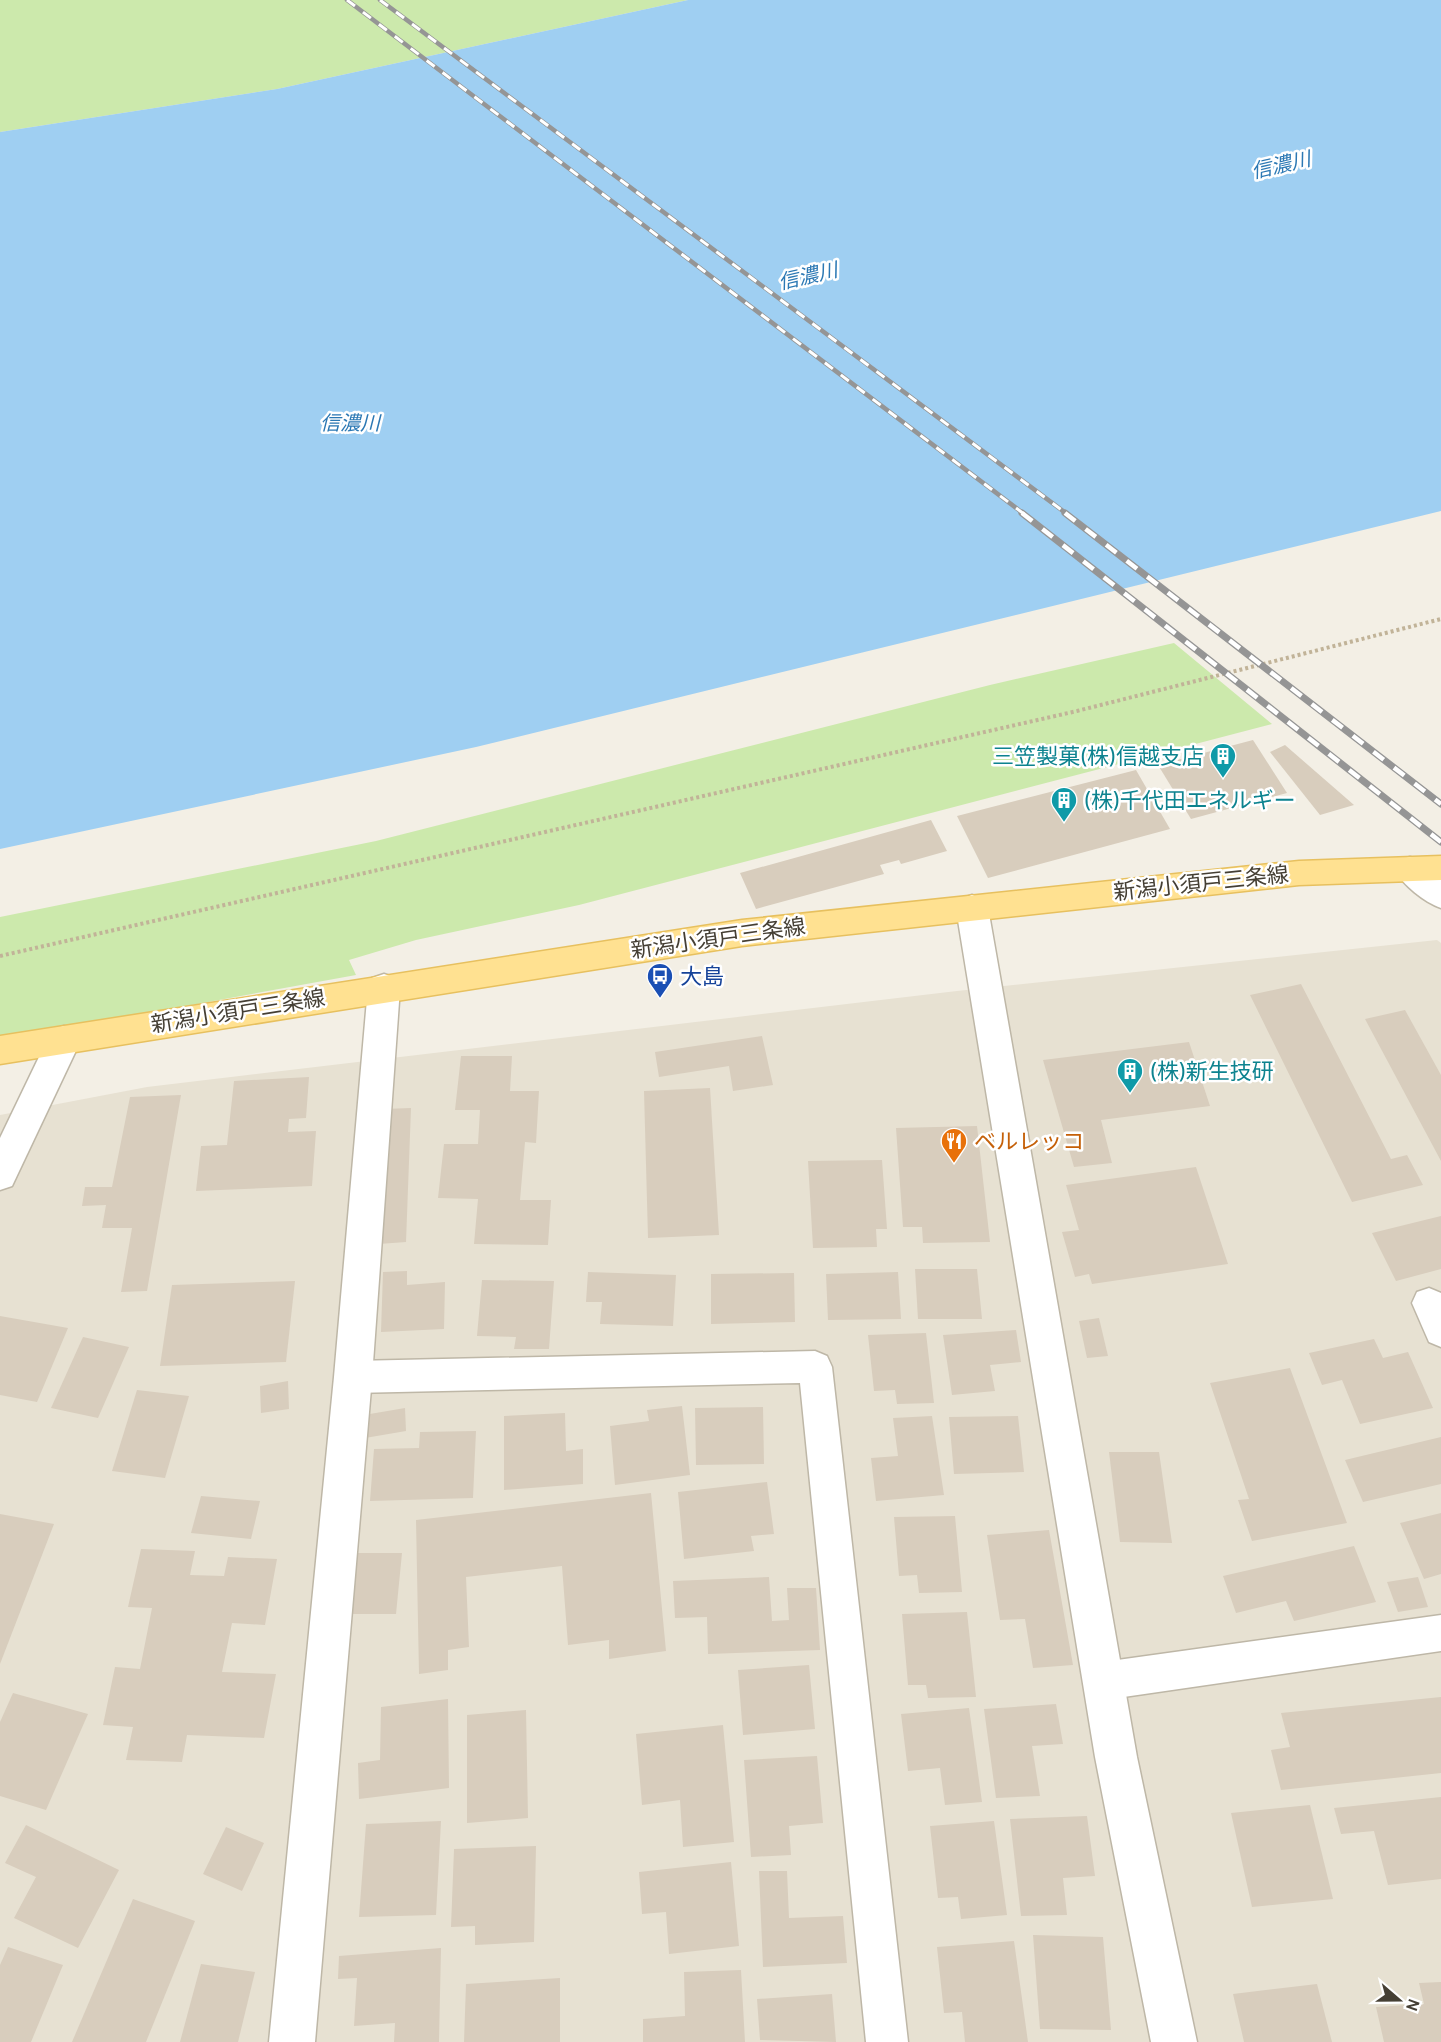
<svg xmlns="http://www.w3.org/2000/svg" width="1441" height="2042" font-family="Cabin,'Noto Sans JP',sans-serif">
  <rect width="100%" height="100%" fill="#f3efe5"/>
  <path fill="#e7e1d2" d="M1437,940L1441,943V2042H0V1115L147,1087L957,991Z"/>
  <g fill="#cce9ac">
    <path d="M0,0H688L277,89L0,132Z"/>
    <path d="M1174,643L1272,724L579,905L416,940L349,960L356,975L0,1040V917L376,841L990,685Z"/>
  </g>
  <path fill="#9fcff2" d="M688,0H1441V511L476,747L0,849V132L277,89Z"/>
  <g fill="#d8cdbd">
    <path d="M1253,740L1287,793L1191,819L1158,765Z"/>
    <path d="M1285,745L1354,805L1320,815L1270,752Z"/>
    <path d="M1136,770L1170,829L988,878L957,816Z"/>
    <path d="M931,820L947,851L901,864L899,860L880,865L884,874L756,909L740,873Z"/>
    <path d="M1301,984L1391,1159L1407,1155L1423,1185L1352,1202L1250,995Z"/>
    <path d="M1405,1010L1441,1075V1161L1365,1019Z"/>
    <path d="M762,1036L773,1085L733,1091L729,1066L659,1077L655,1052Z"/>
    <path d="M1189,1042L1210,1106L1101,1120L1112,1163L1074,1167L1043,1060Z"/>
    <path d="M461,1056H512L510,1091H539L536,1143L525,1142L520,1200H551L548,1245L474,1244L478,1199L438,1198L444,1144H478L480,1110H455Z"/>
    <path d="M309,1077L306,1118L289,1119L288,1132L316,1131L312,1186L196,1191L201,1146L227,1145L234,1081Z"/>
    <path d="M710,1088L719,1235L648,1238L644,1091Z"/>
    <path d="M181,1095L147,1291L121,1292L132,1228H102L106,1205L82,1206L85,1187H112L130,1097Z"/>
    <path d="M411,1108L406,1242L379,1244L384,1109Z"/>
    <path d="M977,1126L990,1242L923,1243L922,1227H903L896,1128Z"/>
    <path d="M882,1160L887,1229H876L877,1247L813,1248L808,1161Z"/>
    <path d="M1196,1167L1228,1264L1092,1284L1089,1274L1075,1277L1062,1232L1079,1230L1066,1185Z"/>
    <path d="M1441,1216V1269L1396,1281L1372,1233Z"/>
    <path d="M915,1269H977L982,1319H918Z"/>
    <path d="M407,1271V1285L445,1282L444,1329L381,1332L383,1272Z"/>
    <path d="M588,1272L676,1275L673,1326L600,1324L602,1302H586Z"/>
    <path d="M898,1272L901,1319L828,1320L826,1274Z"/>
    <path d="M794,1273L795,1322L711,1324V1274Z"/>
    <path d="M482,1280L554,1281L549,1349H514L516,1337L477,1336Z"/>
    <path d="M295,1281L286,1362L160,1366L172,1285Z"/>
    <path d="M0,1316L68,1328L37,1402L0,1395Z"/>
    <path d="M1099,1318L1108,1356L1087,1358L1079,1321Z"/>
    <path d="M1016,1330L1021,1362L990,1365L995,1391L952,1395L943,1335Z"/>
    <path d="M926,1333L934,1403L897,1404L895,1390L874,1391L868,1335Z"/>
    <path d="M83,1337L129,1347L98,1418L51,1408Z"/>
    <path d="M1374,1339L1383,1358L1408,1352L1433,1408L1360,1424L1342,1380L1322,1385L1309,1353Z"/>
    <path d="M1290,1368L1347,1523L1252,1541L1238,1500L1249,1499L1210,1383Z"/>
    <path d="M288,1381L289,1409L261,1413L260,1386Z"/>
    <path d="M137,1390L189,1396L165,1478L112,1471Z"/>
    <path d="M682,1406L690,1475L615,1485L610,1426L649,1421L647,1410Z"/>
    <path d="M763,1407L764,1464L696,1465L695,1408Z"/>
    <path d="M405,1408L406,1431L365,1438L364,1415Z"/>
    <path d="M565,1413L566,1451L583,1449V1484L504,1490V1416Z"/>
    <path d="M932,1416L944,1495L876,1501L871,1458L898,1456L893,1418Z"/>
    <path d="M1018,1416L1024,1472L954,1474L949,1417Z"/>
    <path d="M476,1431L473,1498L370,1501L374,1449L419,1448L420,1432Z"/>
    <path d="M1441,1437V1484L1363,1502L1345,1460Z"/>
    <path d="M1109,1452H1159L1172,1543L1120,1542Z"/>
    <path d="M767,1482L774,1534L751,1536L754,1551L684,1559L678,1492Z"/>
    <path d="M651,1493L666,1651L609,1659V1640L568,1645L562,1566L466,1577L469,1647L448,1650V1670L419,1674L416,1520Z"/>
    <path d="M201,1496L260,1501L251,1539L191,1533Z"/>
    <path d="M1441,1513V1574L1424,1579L1400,1523Z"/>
    <path d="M0,1514L54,1524L0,1664Z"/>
    <path d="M955,1516L962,1592L919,1593L917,1575L899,1576L894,1517Z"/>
    <path d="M1049,1530L1073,1665L1033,1668L1025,1619L1000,1620L987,1535Z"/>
    <path d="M1354,1546L1376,1602L1294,1621L1286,1601L1236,1613L1223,1576Z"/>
    <path d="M141,1549L195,1551L190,1575L224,1576L228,1557L277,1559L265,1625L232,1623L222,1672L276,1674L264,1738L187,1735L182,1762L126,1760L133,1727L103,1725L115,1667L140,1669L152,1608L128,1607Z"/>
    <path d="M354,1553H402L396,1614H348Z"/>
    <path d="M769,1577L772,1621L789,1620L787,1588H816L820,1650L708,1654L707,1617L675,1618L673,1581Z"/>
    <path d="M1418,1577L1428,1607L1398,1612L1387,1582Z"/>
    <path d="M967,1612L976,1697L928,1698L926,1685H908L902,1614Z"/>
    <path d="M809,1665L815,1729L743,1735L738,1670Z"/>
    <path d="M13,1693L88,1714L46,1810L0,1796V1722Z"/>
    <path d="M1441,1697V1773L1281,1790L1271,1750L1290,1747L1281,1713Z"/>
    <path d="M448,1699L449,1788L359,1799L358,1763L380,1760L381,1707Z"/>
    <path d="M1056,1704L1063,1744L1032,1746L1040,1796L996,1798L984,1709Z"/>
    <path d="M969,1708L982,1802L945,1805L940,1768L908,1771L901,1714Z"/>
    <path d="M526,1710L528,1818L467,1823V1715Z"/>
    <path d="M723,1725L734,1842L683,1847L680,1800L642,1805L636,1734Z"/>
    <path d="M817,1756L823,1823L789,1826L791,1855L751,1857L744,1760Z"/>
    <path d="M1441,1797V1879L1388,1885L1374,1831L1341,1834L1334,1808Z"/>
    <path d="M1310,1805L1333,1899L1252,1907L1231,1813Z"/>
    <path d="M1087,1816L1095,1876L1063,1878L1067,1915L1021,1916L1010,1819Z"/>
    <path d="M441,1821L436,1915L359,1917L366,1824Z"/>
    <path d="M994,1821L1007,1915L961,1919L958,1897L938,1898L930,1826Z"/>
    <path d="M26,1825L119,1870L78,1948L14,1918L36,1877L5,1863Z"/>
    <path d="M226,1827L264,1843L242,1891L203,1874Z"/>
    <path d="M536,1846L534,1942L475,1945V1926L451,1927L454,1849Z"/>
    <path d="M731,1862L739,1946L669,1954L666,1912L642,1914L639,1872Z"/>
    <path d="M759,1871H787L789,1918L843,1916L847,1963L763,1967Z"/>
    <path d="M133,1899L195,1921L146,2042H72Z"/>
    <path d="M1033,1935L1103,1937L1111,2030L1040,2029Z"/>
    <path d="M1014,1941L1028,2042H965L962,2012L944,2013L937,1947Z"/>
    <path d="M8,1947L63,1965L31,2042H0V1965Z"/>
    <path d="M441,1948L439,2042H394L395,2023L354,2026L357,1978L338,1979L339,1956Z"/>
    <path d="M201,1964L255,1972L238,2042H180Z"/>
    <path d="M741,1970L745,2042H643V2019L685,2016L684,1972Z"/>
    <path d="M560,1978V2042H464L466,1984Z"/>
    <path d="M1441,1982V2042H1384L1376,2007L1424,2004L1419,1983Z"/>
    <path d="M1317,1984L1332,2042H1244L1233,1994Z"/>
    <path d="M832,1994L836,2042L760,2040L757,1999Z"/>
  </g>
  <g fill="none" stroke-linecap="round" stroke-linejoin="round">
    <g stroke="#beb7a7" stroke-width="3">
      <g id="lane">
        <path d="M1429,1288L1441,1293V1347L1429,1342L1412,1303L1417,1292Z"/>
        <path d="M815,1351L827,1356L832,1367L908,2042H866L800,1383L353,1393L341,1388L336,1377L341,1366L353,1361Z"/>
        <path d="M1441,1615V1651L1103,1700L1090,1694L1084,1681L1090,1668L1103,1662Z"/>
      </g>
    </g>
    <g stroke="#beb7a7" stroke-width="3">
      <g id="street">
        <path d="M1410,857L1421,860L1441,877V908C1424,902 1403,885 1394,869L1399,860Z"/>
        <path d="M972,895L983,899L988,908L1137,1757L1197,2042H1151L1095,1757L956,908L961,899Z"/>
        <path d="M384,974L396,978L400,988L372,1377L315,2042H269L334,1377L368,988L372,978Z"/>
        <path d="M64,1026L76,1030L81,1040L12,1186L0,1190V1138L52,1030Z"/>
      </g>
    </g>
    <g stroke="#e7c05f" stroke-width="3">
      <path id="primary" d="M1441,856V880L1299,885L742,946L0,1064V1036L742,920L1299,861Z"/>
    </g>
    <path stroke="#c1b398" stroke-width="4" stroke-dasharray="3 3" stroke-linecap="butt" d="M0,956L1077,711L1441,619"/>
    <use href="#lane" fill="#fff" fill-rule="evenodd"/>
    <use href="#street" fill="#fff" fill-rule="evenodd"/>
    <use href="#primary" fill="#ffe191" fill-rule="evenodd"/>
    <g stroke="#959595" stroke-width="4.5">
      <g id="rail-far1">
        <path d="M347,0L1024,514"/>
        <path d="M380,0L1067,514"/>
      </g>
    </g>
    <g stroke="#959595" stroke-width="7">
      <g id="rail">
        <path d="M1022,513L1441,842"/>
        <path d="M1065,513L1441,804"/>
      </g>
    </g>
    <use href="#rail-far1" stroke="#fff" stroke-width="3" stroke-dasharray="10" stroke-linecap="butt"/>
    <use href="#rail" stroke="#fff" stroke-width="4.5" stroke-dasharray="13" stroke-linecap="butt"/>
  </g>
  <defs>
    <g id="building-pin" transform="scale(1.35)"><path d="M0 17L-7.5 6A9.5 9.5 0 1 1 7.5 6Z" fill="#0f9aa8" stroke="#fff"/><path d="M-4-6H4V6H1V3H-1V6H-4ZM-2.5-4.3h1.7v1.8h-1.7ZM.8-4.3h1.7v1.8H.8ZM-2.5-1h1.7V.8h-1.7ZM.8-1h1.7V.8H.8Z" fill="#fff"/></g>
    <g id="bus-pin" transform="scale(1.35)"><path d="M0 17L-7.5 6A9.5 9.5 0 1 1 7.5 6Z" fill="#1a4fb4" stroke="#fff"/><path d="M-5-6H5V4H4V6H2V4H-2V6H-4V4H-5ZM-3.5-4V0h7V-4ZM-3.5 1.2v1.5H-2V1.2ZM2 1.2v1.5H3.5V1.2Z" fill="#fff"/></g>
    <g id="restaurant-pin" transform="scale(1.35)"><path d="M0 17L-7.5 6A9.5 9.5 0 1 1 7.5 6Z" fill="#e8710a" stroke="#fff"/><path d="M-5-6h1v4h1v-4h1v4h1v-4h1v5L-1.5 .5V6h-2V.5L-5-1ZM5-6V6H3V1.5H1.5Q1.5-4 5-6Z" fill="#fff"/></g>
  </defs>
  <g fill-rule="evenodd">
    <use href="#building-pin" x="1223" y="756"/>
    <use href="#building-pin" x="1064" y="800"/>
    <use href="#bus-pin" x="660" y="976"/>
    <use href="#building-pin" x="1130" y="1071"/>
    <use href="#restaurant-pin" x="954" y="1141"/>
  </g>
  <g text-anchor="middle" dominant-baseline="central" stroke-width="5" stroke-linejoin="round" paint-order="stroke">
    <g font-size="20" font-style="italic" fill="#2b78b4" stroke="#fff">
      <text transform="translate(1281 165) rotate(-13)">信濃川</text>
      <text transform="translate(808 276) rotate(-13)">信濃川</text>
      <text x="350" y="423">信濃川</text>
    </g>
    <g font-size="22" fill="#0d838f" stroke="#fff" text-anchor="start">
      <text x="1204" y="756" text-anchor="end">三笠製菓(株)信越支店</text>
      <text x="1084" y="800">(株)千代田エネルギー</text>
      <text x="1150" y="1071">(株)新生技研</text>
    </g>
    <g font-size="22" fill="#453f34" stroke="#fff">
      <text transform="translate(1201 883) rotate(-6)">新潟小須戸三条線</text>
      <text transform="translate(718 938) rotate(-8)">新潟小須戸三条線</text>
      <text transform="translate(238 1011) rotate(-9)">新潟小須戸三条線</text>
    </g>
    <g font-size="22" fill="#164399" stroke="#fff" text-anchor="start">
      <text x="680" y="976">大島</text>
    </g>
    <g font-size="22" fill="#c56008" stroke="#fff" text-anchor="start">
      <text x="974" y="1141">ベルレッコ</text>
    </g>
  </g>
  <g transform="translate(1399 2000) rotate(110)" stroke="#ffffff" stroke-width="4.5" paint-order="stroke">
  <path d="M0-4.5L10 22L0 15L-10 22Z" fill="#453f34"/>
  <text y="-9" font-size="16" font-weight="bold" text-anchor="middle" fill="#453f34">N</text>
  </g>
</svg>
